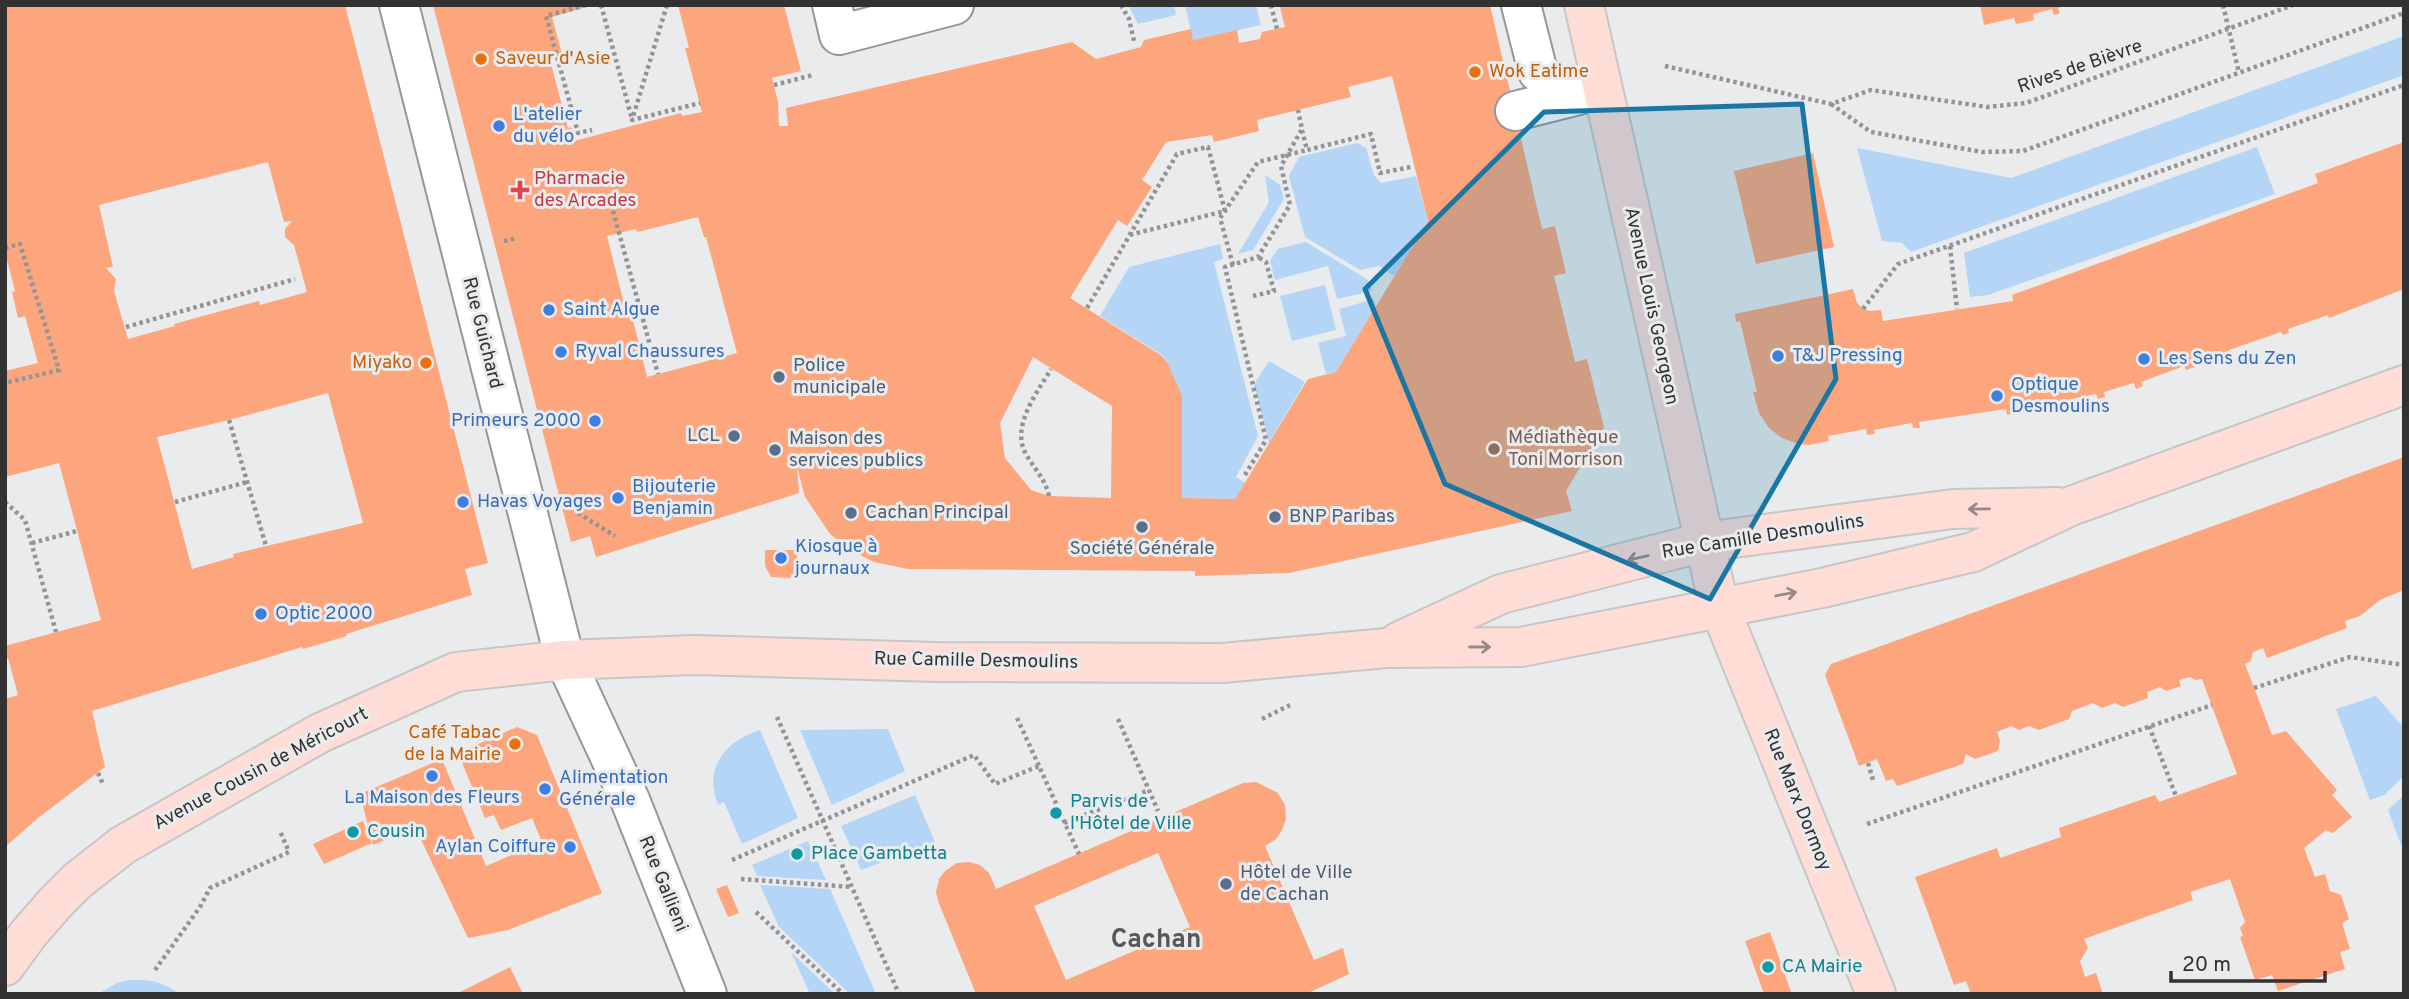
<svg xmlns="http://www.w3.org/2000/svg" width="2409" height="999" font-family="Overpass,sans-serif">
  <rect width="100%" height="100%" fill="#eaebed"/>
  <g fill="#b5d5f7">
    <path d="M1128,5H1174L1176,15L1138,24Z"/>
    <path d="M1185,5H1256L1261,25L1193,40Z"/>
    <path d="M2404,36V75L1911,252L1902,243L1882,241L1857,148L2011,178Z"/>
    <path d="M1357,143L1366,148L1374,175L1381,183L1416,176L1428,221L1394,276L1379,266L1360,270L1305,237L1289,176L1299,157Z"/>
    <path d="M2257,147L2275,194L1988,295L1970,297L1964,253Z"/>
    <path d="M1265,175L1280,185L1284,199L1253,250L1238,254L1269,202Z"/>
    <path d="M1306,242L1368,280L1372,291L1337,299L1328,266L1275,280L1270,261L1278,249Z"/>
    <path d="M1220,244L1223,259L1214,262L1258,436L1236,477L1245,483L1235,499L1182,498L1168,364L1162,355L1100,316L1129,267Z"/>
    <path d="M1325,285L1336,330L1292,341L1280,296Z"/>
    <path d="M1374,299L1376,307L1336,372L1326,374L1318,343L1346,336L1339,309Z"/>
    <path d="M1269,361L1305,382L1269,443L1254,384Z"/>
    <path d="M2376,696L2404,728V776L2384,795L2370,800L2336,709Z"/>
    <path d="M888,729L905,771L832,805L800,730Z"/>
    <path d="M760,730L798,818L742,844L724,802L718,805C703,768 725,741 760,730Z"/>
    <path d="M915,795L935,842L861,870L841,826Z"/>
    <path d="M2404,795V845H2401L2388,810Z"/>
    <path d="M808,841L826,880L757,876L752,865Z"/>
    <path d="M760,885L830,889L876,994H850L779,927Z"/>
    <path d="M791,952L835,994H810Z"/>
    <path d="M130,980C149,979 165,983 180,994H98L117,983Z"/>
  </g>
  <g fill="#fda57c" fill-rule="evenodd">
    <path d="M5,5H345L488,563L465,569L472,595L346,634L347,636L303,649L302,647L92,711L105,767L38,818L5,847V699L18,695L8,658L5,659V646L101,620L59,463L5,477V371L38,363L25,316L18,318L12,292L15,291L5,252ZM268,162L284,222L292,221L285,229V237L294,245L307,292L260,305L259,301L199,317L174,324L175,326L128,339L114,291L116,279L106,268L113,267L99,205ZM328,393L363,523L233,554L234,557L192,569L157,437L229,420Z"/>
    <path d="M433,5H593L552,17L563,57L550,60L568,128L571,127L574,141L681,113L682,116L702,112L685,48H689L678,5H784L801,71L772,78L778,102L779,126H788L786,108L1072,42L1096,59L1141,47L1144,40L1191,29L1193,40L1237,30L1239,43L1260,39L1262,32L1285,27L1280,7L1286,5H1490L1542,229L1555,226L1566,273L1554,276L1575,362L1587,359L1604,427L1566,491L1572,511L1289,573L1195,576V571L908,569L874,562L854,552L830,534L805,497L797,467L799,493L596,557L590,536L571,542ZM1392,76L1428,221L1336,372L1308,379L1235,499L1182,498V396L1168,364L1162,356L1070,298L1118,220L1127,226L1152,187L1142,180L1166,142L1212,135L1214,142L1259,131L1257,120L1351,97L1348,87ZM698,217L704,237H706L737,353L647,377L630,307L625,308L607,236L636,229L637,232ZM1033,357L1112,406L1111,498L1049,496L1031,490L1005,458L1000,423Z"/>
    <path d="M1980,5H2063V6L2058,8L2060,13L2054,15L2052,9L2033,14L2034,20L2016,24L2014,18L1984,25Z"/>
    <path d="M2404,142V289L2329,318L2328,315L2288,329L2289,333L2283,335L2281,332L2229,350L2230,355L2192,368L2186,370L2184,366L2141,382L2143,386L2136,389L2134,383L2104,392L2105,397L2098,399L2096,394L2052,403L2053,408H2046V403L2014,408V413L2007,415L2006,409L1919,422L1920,428H1913L1912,423L1874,430L1875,434L1867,435L1866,429L1828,436L1829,441L1809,445L1799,444L1782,438L1769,428L1759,413L1753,392H1757L1740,321L1736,322L1735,314L1853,289L1857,303L1863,309L1870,311L1881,310L1883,321L2013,301L2012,295L2318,183L2315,174Z"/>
    <path d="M1813,153L1834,247L1756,264L1734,171Z"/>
    <path d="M2404,457V590L2380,600L2360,616L2345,621L2347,628L2267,658L2263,648L2253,652L2251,661L2245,664L2272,735L2286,731L2337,790L2332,795L2352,817L2333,833L2326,830L2304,848L2315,877L2325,874L2330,891L2341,895L2349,919L2342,923L2350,949L2340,952L2345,969L2278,991L2272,975L2255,980L2240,937L2243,936L2240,928L2245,922L2230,879L2190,892L2193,900L2084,939L2088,948L2080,961L2085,977L2096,973L2103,994H1971L1966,981L1954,985L1915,877L1997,848L2000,858L2061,837L2059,828L2155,795L2159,802L2237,774L2202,679L2195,680L2190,677L2179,680L2181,686L2166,691L2160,687L2147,692L2148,698L2123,707L2115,703L2102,708L2093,703L2072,711L2069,719L2039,730L2029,726L2019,730L2011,726L1997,732L2000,741L1998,751L1975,759L1966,754L1963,764L1897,786L1893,779L1886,781L1877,759L1859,766L1825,675L1831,664Z"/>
    <path d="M765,550H797V568L793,578L771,577L765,566Z"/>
    <path d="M517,727L537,735L602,893L508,930L468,938L415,827L373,845L360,794L442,759L486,866L542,842L532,818L501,830L494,815L485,818L458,753Z"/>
    <path d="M1256,782L1278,793L1285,805L1286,819L1282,830L1276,839L1265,846L1314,960L1343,948L1349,974L1306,994H976L938,901L936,892L939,879L945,871L957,863L969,862L980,865L989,873L996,889L1243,783ZM1158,853L1190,927L1066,980L1034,906Z"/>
    <path d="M363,821L372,843L324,864L313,844Z"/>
    <path d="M727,885L739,913L728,917L716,889Z"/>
    <path d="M1770,932L1791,992L1787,994H1764L1745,941Z"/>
    <path d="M510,967L523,994H456Z"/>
  </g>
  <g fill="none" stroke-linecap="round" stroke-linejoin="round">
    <g stroke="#959698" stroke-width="42">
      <g id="minor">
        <path d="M399,5L565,660L630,800L707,994"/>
        <path d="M832,5L839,35L954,5"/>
        <path d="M1521,5L1538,72L1569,97"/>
        <path d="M1515,111L1587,93"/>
      </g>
    </g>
    <g stroke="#c6c6c6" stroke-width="42">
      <g id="major">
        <path d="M1584,5L1719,606L1876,994"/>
        <path d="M1398,642L1501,594L1704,542L1953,509L2057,507"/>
        <path d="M5,966L29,933L57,901L77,881L123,845L320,733L456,672L565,660L694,655L936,662L1222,663L1387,648L1521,647L1822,588L1973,552L2071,506L2404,385"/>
      </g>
    </g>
    <g stroke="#949496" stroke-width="4.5" stroke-dasharray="3.5 3.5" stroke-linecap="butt">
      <path d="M586,5L546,16L578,133L592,130"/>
      <path d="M601,5L632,119"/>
      <path d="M667,5L632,120L700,103"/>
      <path d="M1121,5L1129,19L1134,41"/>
      <path d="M1271,5L1277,29"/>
      <path d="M2223,5L2239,73"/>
      <path d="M1665,66L1831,104L1871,90L1987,107L2026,103L2293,5"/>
      <path d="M774,85L813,75"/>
      <path d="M1831,104L1871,132L1982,152L2023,151L2404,13"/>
      <path d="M1302,130L1307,150L1371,134L1380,173L1411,167"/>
      <path d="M613,211L658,374"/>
      <path d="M504,241L517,238"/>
      <path d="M1950,246L1957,309"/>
      <path d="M5,248L20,244L59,370L5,383"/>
      <path d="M1233,265L1220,218L1258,162L1307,150"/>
      <path d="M1253,296L1274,291L1266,262L1258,257"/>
      <path d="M1087,308L1177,154L1208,147L1225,211L1129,235"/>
      <path d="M1863,309L1898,264L2404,85"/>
      <path d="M126,327L295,279"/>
      <path d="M229,420L266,546"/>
      <path d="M1245,475L1266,440L1225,267L1258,257L1290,205L1281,166L1302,129L1298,110"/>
      <path d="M1049,496C1045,478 1034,469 1026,454C1010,426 1038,392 1051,369"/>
      <path d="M5,502L25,520L56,632"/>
      <path d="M175,502L247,482"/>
      <path d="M578,513L615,536"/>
      <path d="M32,543L77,531"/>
      <path d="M2254,688L2350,657L2404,665"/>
      <path d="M777,717L899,994"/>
      <path d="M1017,718L1039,766"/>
      <path d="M1118,719L1158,811"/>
      <path d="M1262,719L1290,705"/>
      <path d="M2149,726L2176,796"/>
      <path d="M1868,763L1873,780"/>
      <path d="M98,773L103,784"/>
      <path d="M1064,823L1149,790"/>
      <path d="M1867,824L2212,705"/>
      <path d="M732,860L974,755L995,784L1039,766L1079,854"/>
      <path d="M741,879L851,887"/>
      <path d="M756,912L843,994"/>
      <path d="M155,970L200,907L210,888L289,852L280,831"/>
    </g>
    <use href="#minor" stroke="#fff" stroke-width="38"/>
    <use href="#major" stroke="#ffddd7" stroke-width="38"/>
  </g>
  <defs><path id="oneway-shaft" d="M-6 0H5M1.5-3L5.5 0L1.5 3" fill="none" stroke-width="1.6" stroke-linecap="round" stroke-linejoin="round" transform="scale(1.75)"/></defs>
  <g stroke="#988885">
    <use href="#oneway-shaft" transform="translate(1979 509) rotate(179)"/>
    <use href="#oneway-shaft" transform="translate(1638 558) rotate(167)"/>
    <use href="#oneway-shaft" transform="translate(1786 594) rotate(-10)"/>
    <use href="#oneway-shaft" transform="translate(1480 647)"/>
  </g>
  <path fill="#1a76a4" fill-opacity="0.2" stroke="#1a76a4" stroke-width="5" stroke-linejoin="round" d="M1802,104L1836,379L1710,599L1445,484L1365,289L1544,112Z"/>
  <g fill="#e8710a" stroke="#eaebed" stroke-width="2.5">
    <circle cx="481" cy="59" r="7"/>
    <circle cx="1475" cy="72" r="7"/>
    <circle cx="426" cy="363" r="7"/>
    <circle cx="515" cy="744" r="7"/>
  </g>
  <g fill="#3f7fe0" stroke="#eaebed" stroke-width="2.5">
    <circle cx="499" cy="126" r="7"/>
    <circle cx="549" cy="310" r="7"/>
    <circle cx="561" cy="352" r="7"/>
    <circle cx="1778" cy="356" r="7"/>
    <circle cx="2144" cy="359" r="7"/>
    <circle cx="1997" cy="396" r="7"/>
    <circle cx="595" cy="421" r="7"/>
    <circle cx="618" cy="498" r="7"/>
    <circle cx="463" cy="502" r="7"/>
    <circle cx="781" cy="558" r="7"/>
    <circle cx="261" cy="614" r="7"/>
    <circle cx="432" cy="776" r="7"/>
    <circle cx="545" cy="789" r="7"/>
    <circle cx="570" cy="847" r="7"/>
  </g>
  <path fill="#e0444e" stroke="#eaebed" stroke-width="2.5" d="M516.5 179.5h7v7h7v7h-7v7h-7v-7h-7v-7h7z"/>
  <g fill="#5c6f8a" stroke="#eaebed" stroke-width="2.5">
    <circle cx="779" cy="377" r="7"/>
    <circle cx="734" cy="436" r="7"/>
    <circle cx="775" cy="450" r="7"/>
    <circle cx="851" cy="513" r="7"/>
    <circle cx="1275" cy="517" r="7"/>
    <circle cx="1142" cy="527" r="7"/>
    <circle cx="1226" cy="884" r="7"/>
  </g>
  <circle fill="#8d6e63" stroke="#eaebed" stroke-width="2.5" cx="1494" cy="449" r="7"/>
  <g fill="#0f9aa8" stroke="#eaebed" stroke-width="2.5">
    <circle cx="1056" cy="813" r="7"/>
    <circle cx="353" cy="832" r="7"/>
    <circle cx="797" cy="854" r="7"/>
    <circle cx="1768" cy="967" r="7"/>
  </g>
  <g text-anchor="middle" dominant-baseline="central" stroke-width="6" stroke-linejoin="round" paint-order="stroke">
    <g font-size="19" fill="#c56008" stroke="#eaebed" text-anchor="start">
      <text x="495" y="59">Saveur d'Asie</text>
      <text x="1489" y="72">Wok Eatime</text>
      <text x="412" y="363" text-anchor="end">Miyako</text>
      <text x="501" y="733" text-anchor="end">Café Tabac<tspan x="501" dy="22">de la Mairie</tspan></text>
    </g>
    <g font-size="19" fill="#323233" stroke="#eaebed">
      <text transform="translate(2080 67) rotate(-19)">Rives de Bièvre</text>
      <text transform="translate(1651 306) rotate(78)">Avenue Louis Georgeon</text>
      <text transform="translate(482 333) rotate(76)">Rue Guichard</text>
      <text transform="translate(1763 537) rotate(-9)">Rue Camille Desmoulins</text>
      <text transform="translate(976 661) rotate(1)">Rue Camille Desmoulins</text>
      <text transform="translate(261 769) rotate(-28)">Avenue Cousin de Méricourt</text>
      <text transform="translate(1797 800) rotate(68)">Rue Marx Dormoy</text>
      <text transform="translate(663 884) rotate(68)">Rue Gallieni</text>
    </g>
    <g font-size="19" fill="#366cbe" stroke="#eaebed" text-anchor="start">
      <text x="513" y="115">L'atelier<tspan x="513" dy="22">du vélo</tspan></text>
      <text x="563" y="310">Saint Algue</text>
      <text x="575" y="352">Ryval Chaussures</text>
      <text x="1792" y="356">T&amp;J Pressing</text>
      <text x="2158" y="359">Les Sens du Zen</text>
      <text x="2011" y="385">Optique<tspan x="2011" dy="22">Desmoulins</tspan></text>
      <text x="581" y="421" text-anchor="end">Primeurs 2000</text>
      <text x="632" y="487">Bijouterie<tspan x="632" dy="22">Benjamin</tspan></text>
      <text x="477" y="502">Havas Voyages</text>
      <text x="795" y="547">Kiosque à<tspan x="795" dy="22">journaux</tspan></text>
      <text x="275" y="614">Optic 2000</text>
      <text x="559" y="778">Alimentation<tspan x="559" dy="22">Générale</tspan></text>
      <text x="432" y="798" text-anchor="middle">La Maison des Fleurs</text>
      <text x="556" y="847" text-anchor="end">Aylan Coiffure</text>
    </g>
    <g font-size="19" fill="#be3a42" stroke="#eaebed" text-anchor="start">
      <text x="534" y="179">Pharmacie<tspan x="534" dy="22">des Arcades</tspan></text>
    </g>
    <g font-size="19" fill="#4e5e75" stroke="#eaebed" text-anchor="start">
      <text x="793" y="366">Police<tspan x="793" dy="22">municipale</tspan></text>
      <text x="720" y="436" text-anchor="end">LCL</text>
      <text x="789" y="439">Maison des<tspan x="789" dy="22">services publics</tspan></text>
      <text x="865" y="513">Cachan Principal</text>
      <text x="1289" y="517">BNP Paribas</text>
      <text x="1142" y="549" text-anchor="middle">Société Générale</text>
      <text x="1240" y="873">Hôtel de Ville<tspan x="1240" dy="22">de Cachan</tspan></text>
    </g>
    <g font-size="19" fill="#785e54" stroke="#eaebed" text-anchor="start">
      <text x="1508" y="438">Médiathèque<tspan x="1508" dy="22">Toni Morrison</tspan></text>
    </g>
    <g font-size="19" fill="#0d838f" stroke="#eaebed" text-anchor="start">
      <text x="1070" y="802">Parvis de<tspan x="1070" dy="22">l'Hôtel de Ville</tspan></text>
      <text x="367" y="832">Cousin</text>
      <text x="811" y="854">Place Gambetta</text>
      <text x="1782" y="967">CA Mairie</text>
    </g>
    <g font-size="26" font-weight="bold" fill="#575859" stroke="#eaebed">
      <text x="1156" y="940">Cachan</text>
    </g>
  </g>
  <rect width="2409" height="999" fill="none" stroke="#323233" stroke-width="14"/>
  <path d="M2171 971v10h154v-10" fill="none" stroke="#323233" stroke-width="3.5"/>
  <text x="2182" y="971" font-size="21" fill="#323233" stroke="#eaebed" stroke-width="5" paint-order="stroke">20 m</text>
</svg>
